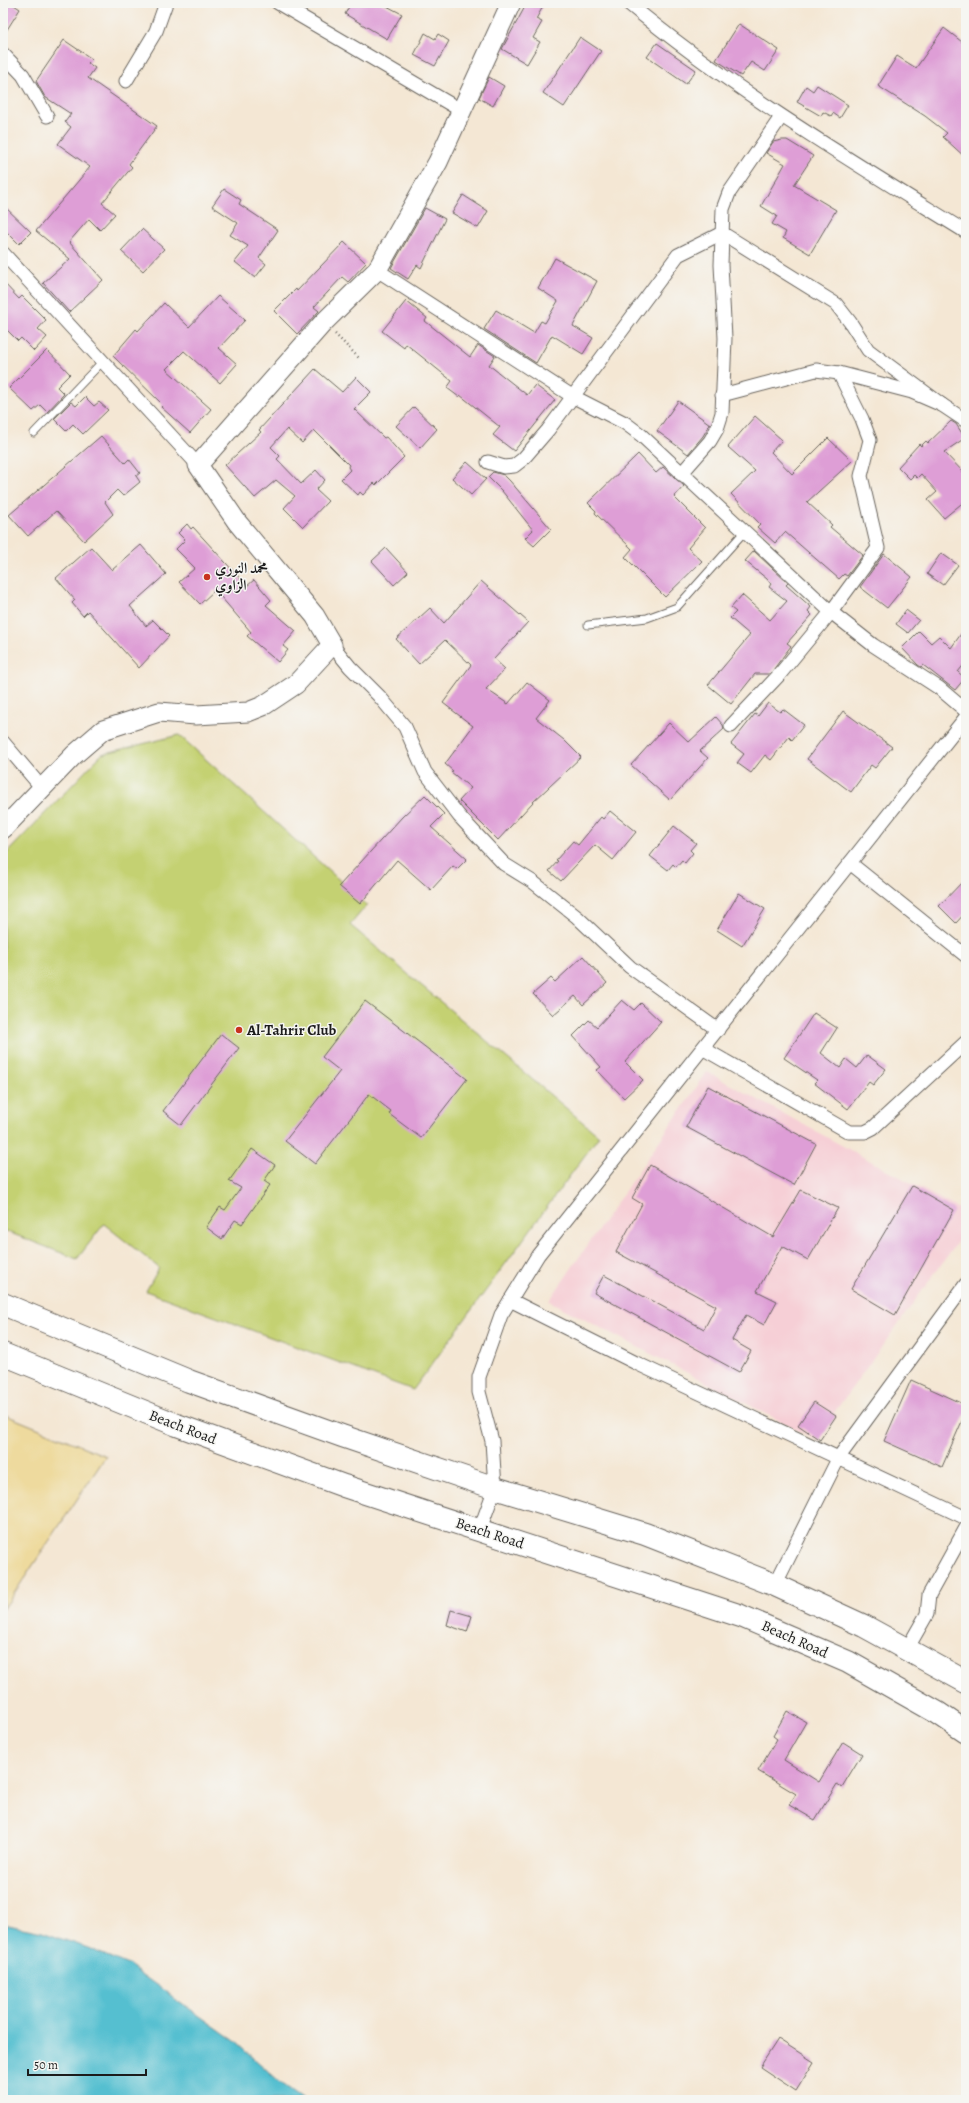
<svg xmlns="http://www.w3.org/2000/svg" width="969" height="2103" font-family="Alegreya,Amiri,serif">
  <rect width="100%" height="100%" fill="#f6f6f2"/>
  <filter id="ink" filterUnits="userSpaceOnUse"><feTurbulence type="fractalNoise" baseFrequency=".025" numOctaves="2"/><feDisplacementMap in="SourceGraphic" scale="8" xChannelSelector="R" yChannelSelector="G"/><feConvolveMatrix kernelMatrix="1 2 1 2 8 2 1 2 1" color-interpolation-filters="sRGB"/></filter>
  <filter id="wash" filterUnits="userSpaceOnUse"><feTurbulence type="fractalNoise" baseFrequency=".012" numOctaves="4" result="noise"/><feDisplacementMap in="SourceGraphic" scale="16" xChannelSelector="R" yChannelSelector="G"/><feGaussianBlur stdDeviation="0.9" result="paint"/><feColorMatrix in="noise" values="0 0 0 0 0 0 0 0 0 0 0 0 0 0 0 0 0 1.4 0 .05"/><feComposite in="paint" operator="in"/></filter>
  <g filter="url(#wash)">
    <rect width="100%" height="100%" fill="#f4e7d4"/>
    <path fill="#f6cfd6" d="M707,1072L966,1213V1230L815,1439L549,1301Z"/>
    <path fill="#c4d172" stroke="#707647" d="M179,735L367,905L350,925L599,1136L413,1390L146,1291L159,1268L104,1224L77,1259L3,1230V857L102,754Z"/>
    <path fill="#eeda9e" stroke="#857b5d" d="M3,1414L106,1456L3,1610Z"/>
    <path fill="#54bfd0" stroke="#386e76" d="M3,1924L42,1932L88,1948L128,1965L235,2041L281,2083L305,2100H3Z"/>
    <g id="blocks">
      <g fill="#de9ed6">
        <path d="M3,3H11L20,9L3,36Z"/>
        <path d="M351,3H381L402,14L387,39L345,14Z"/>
        <path d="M527,3H545L536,19L542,22L533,38L540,42L527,64L502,49Z"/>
        <path d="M739,24L779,50L765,71L751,62L741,76L716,60Z"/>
        <path d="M944,28L966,45V158L943,137L947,133L925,116L878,86L897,56L916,68Z"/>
        <path d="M425,33L435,39L438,34L449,41L435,66L414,55Z"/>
        <path d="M580,37L601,51L564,107L543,93Z"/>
        <path d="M64,40L92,59L88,63L95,68L88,78L157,126L129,164L132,167L102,203L115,214L100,230L89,219L69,242L103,280L69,312L43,283L70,259L36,231L90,167L58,144L71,127L65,122L71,114L45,97L36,81Z"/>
        <path d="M657,43L696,70L686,84L647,57Z"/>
        <path d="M489,77L504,86L493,106L479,98Z"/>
        <path d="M817,85L848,105L840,118L833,113L831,116L823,112L821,116L797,102L806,86L813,91Z"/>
        <path d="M782,140H787L813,156L794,185L836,210L810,254L783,238L786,232L772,224L777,216L761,206L785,164L766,153L773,142Z"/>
        <path d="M224,189L241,200L239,204L278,230L259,258L266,264L255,278L235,262L248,246L230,235L238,223L212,206Z"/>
        <path d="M463,195L488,211L478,228L452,213Z"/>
        <path d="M3,205L31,232L19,244L3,228Z"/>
        <path d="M425,208L445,219L421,268L417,265L408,279L391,268Z"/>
        <path d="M142,229L164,249L143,271L121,251Z"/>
        <path d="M344,242L366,263L348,282L342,277L314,307L319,311L297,334L274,311L296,289L297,291Z"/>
        <path d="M555,258L597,281L573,326L593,338L583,354L552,335L536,363L484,329L496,310L534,333L541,321L545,323L558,301L538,288Z"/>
        <path d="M3,282L19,299L22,296L46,320L38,329L47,337L34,351L21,338L18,341L3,326Z"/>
        <path d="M218,296L245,320L219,348L237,364L220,383L184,351L166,369L211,409L190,433L161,407L163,405L113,356L136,329L138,331L164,303L189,327Z"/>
        <path d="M406,301L427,318L425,321L470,357L478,345L495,356L489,365L527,395L535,385L555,400L514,451L493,435L500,427L460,395L459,397L447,388L452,381L406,344L404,348L382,331Z"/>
        <path d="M47,350L70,374L57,387L64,394L47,412L40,405L33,411L9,388Z"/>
        <path d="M315,369L342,392L356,377L371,392L354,409L384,438L386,437L404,457L376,485L374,483L363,495L360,492L358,495L341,479L350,470L348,467L349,465L314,430L302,443L287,429L271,447L280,456L277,459L301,484L316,470L325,480L316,490L328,501L303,527L284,508L295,496L276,480L255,498L225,465L261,432L259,430Z"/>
        <path d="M85,397L94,406L99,402L108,410L83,434L73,424L66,431L54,419L71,402L76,406Z"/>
        <path d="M678,401L710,424L703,436L688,454L657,431Z"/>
        <path d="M414,407L437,429L420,448L396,426Z"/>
        <path d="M755,416L782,440L771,452L792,474L828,438L852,461L807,502L832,525L830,527L863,555L847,576L844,574L839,579L785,532L775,543L757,527L760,524L731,494L755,471L728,447Z"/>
        <path d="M951,421L956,424L965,438L944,452L966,475V500L944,518L928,500L937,492L921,474L917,478L914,475L910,479L898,467L919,444L921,446L926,441L928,443Z"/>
        <path d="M101,436L125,463L129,459L140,473L136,476L140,482L123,496L117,490L105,502L113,514L84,541L56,511L28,536L9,515Z"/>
        <path d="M638,454L656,473L663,467L684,486L674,497L705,528L688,548L702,561L665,597L625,557L632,549L595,513L596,511L588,503Z"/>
        <path d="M467,462L486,479L471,495L452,478Z"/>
        <path d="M493,472L504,475L510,481L551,529L534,546L525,538L533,530L502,491L488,477Z"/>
        <path d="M187,524L191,529L193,527L247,586L254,580L271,600L266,605L296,631L283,646L288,650L278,662L247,636L251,632L215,590L200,604L179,582L195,568L176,549L185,540L178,533Z"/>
        <path d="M141,545L166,574L130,606L146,626L153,620L169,636L139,668L88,611L83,616L72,603L75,600L56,578L91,547L112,570Z"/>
        <path d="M386,548L408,572L394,585L372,561Z"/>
        <path d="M754,551L788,583L786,585L811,607L808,611L812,615L787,643L791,646L773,670L769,674H755L731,704L708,685L750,635L730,618L736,612L731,608L742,595L770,620L787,601L769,587L771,584L767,579L745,561Z"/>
        <path d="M941,553L958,565L943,585L927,574Z"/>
        <path d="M884,554L912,577L887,608L860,587Z"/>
        <path d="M481,581L528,622L494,659L505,669L486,689L508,704L527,682L550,700L536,718L564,740L581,757L533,802L498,840L459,801L471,788L451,772L453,771L445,764L473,726L443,703L471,665L445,640L419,664L396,639L430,608L444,623Z"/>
        <path d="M906,610L919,620L908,633L896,624Z"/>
        <path d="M966,627V662L958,672L965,678L955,690L923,665L921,667L918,665L902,648L919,631L931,643L939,636L951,648Z"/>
        <path d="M768,703L780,712L783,709L804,725L792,740L789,737L771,760L765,755L751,773L737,763L744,754L731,744L755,714L758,716Z"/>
        <path d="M843,711L892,747L875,768L871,765L851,792L807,759Z"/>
        <path d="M716,717L723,725L724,729L700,751L708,758L670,800L631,765L669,723L689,742Z"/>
        <path d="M425,795L444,814L431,827L467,859L457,869L453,866L431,890L397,860L360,904L339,886L402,817Z"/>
        <path d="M610,811L636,832L613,860L595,845L561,881L549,871L558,861L556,860L573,841L578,845L601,817L603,819Z"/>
        <path d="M674,826L696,843L690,850L693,853L685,863L682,860L676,867L673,864L668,870L650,856Z"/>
        <path d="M966,878V912L956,923L939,906Z"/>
        <path d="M739,893L765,909L742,946L717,930Z"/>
        <path d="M583,956L607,983L583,1005L575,996L553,1015L533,994L551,978L555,982Z"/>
        <path d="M622,1000L634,1010L641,1003L661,1022L625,1062L643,1080L624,1098L597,1070L601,1067L573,1036L589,1020L597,1027Z"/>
        <path d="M365,1001L467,1079L421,1138L389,1114L391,1111L369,1094L315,1164L285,1141L340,1071L322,1057Z"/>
        <path d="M814,1013L837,1028L821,1053L840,1068L846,1059L857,1068L867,1055L886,1069L873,1085L869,1082L848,1109L814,1083L817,1080L784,1058Z"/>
        <path d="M221,1034L239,1048L181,1125L163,1111Z"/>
        <path d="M708,1086L816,1144L794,1185L686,1127Z"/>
        <path d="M252,1149L275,1165L264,1181L270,1185L242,1224L235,1220L222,1239L206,1227L220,1207L225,1210L241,1188L229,1181Z"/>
        <path d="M650,1165L773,1237L801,1190L838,1208L808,1260L782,1246L757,1291L777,1301L764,1325L746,1315L732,1340L751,1351L739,1372L594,1293L604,1275L704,1329L716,1306L616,1252L642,1204L632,1198Z"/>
        <path d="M912,1186L954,1210L895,1315L851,1289Z"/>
        <path d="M911,1380L966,1405V1412L942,1467L884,1441Z"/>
        <path d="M814,1402L836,1416L820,1440L798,1425Z"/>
        <path d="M451,1610L472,1616L467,1632L447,1625Z"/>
        <path d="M787,1711L806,1722L784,1760L819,1782L843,1742L862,1754L842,1787L837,1784L815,1820L789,1805L796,1794L758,1771L777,1739L773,1736Z"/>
        <path d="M778,2039L814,2062L796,2091L760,2067Z"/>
      </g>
    </g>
  </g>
  <g filter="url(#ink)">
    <use href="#blocks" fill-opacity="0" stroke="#68635c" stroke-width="1"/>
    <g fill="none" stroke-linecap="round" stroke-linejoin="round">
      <g stroke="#68635c" stroke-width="9">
        <g id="lane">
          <path d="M34,433L102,362"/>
          <path d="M588,625L647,618L677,607L745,531"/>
        </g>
      </g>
      <g stroke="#68635c" stroke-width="15">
        <g id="street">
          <path d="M278,3L462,111"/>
          <path d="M628,3C734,91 850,160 966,232"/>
          <path d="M3,54L23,75L47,116"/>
          <path d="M126,81L156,31L166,3"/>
          <path d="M3,253L198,465"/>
          <path d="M377,270L572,396L625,423L641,435L831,612L873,645L939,688L966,711"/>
          <path d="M722,395L816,370L839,373L912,392L942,405L966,421"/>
          <path d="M488,462L504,467L514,466L523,459L548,430L678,255L722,233L836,304L850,322L868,350L942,405"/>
          <path d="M681,474L710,441L717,429L722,413L725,338L721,265L723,209L729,193L781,117"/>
          <path d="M332,645L350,667L379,696L405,727L425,772L459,816L504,864L533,882L577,917L630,967L718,1030"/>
          <path d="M731,726L779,675L831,612L878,548L861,476L870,440L862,419L839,373"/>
          <path d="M3,742L42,788"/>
          <path d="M850,863L966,956"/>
          <path d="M704,1049L849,1132H865L873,1128L966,1042"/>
          <path d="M510,1300L636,1363L966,1518"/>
          <path d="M480,1529L495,1488L492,1441L479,1392V1377L501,1315L538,1255L966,717"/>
          <path d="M775,1585L839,1457L966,1284"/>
          <path d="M907,1649L927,1614L929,1595L966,1528"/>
        </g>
      </g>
      <g stroke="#68635c" stroke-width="21">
        <path id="secondary" d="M3,829L74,755L103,730L159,712L196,715L248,712L263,706L296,684L332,645L315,616L237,522L198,465L323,323L377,270L438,162L511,3"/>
      </g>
      <g stroke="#68635c" stroke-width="24">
        <g id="highway">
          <path d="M3,1304L189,1381L342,1436L495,1488L645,1534L775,1585L864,1626L966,1682"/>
          <path d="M3,1354L177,1425L344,1486L741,1616L848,1662L938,1713L966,1732"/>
        </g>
      </g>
      <path stroke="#68635c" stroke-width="2.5" stroke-dasharray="1 3" stroke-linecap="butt" d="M335,334L359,358"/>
      <use href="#lane" stroke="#fff" stroke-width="7"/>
      <use href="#street" stroke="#fff" stroke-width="13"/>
      <use href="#secondary" stroke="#fff" stroke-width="19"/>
      <use href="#highway" stroke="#fff" stroke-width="22"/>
    </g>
  </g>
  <g fill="#c8321e" stroke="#f6f6f2" stroke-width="1.5">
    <circle cx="207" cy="577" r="4"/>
    <circle cx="239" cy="1030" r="4"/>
  </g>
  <g text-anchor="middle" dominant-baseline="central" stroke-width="3" stroke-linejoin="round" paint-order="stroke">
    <g font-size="15" font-weight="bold" fill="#1c1c1c" stroke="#f6f6f2" text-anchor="start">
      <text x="215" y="568">محمد النوري<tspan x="215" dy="17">الزاوي</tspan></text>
      <text x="247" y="1030">Al-Tahrir Club</text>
    </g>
    <g font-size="15" fill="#1c1c1c" stroke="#f6f6f2">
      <text transform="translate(183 1427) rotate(21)">Beach Road</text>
      <text transform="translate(490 1533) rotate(18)">Beach Road</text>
      <text transform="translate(795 1639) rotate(24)">Beach Road</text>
    </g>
  </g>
  <rect width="969" height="2103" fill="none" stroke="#f6f6f2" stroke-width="16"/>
  <path d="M28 2069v6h118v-6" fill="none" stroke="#1c1c1c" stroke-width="2"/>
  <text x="34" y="2069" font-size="12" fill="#1c1c1c" stroke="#f6f6f2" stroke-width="3" paint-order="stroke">50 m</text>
</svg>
